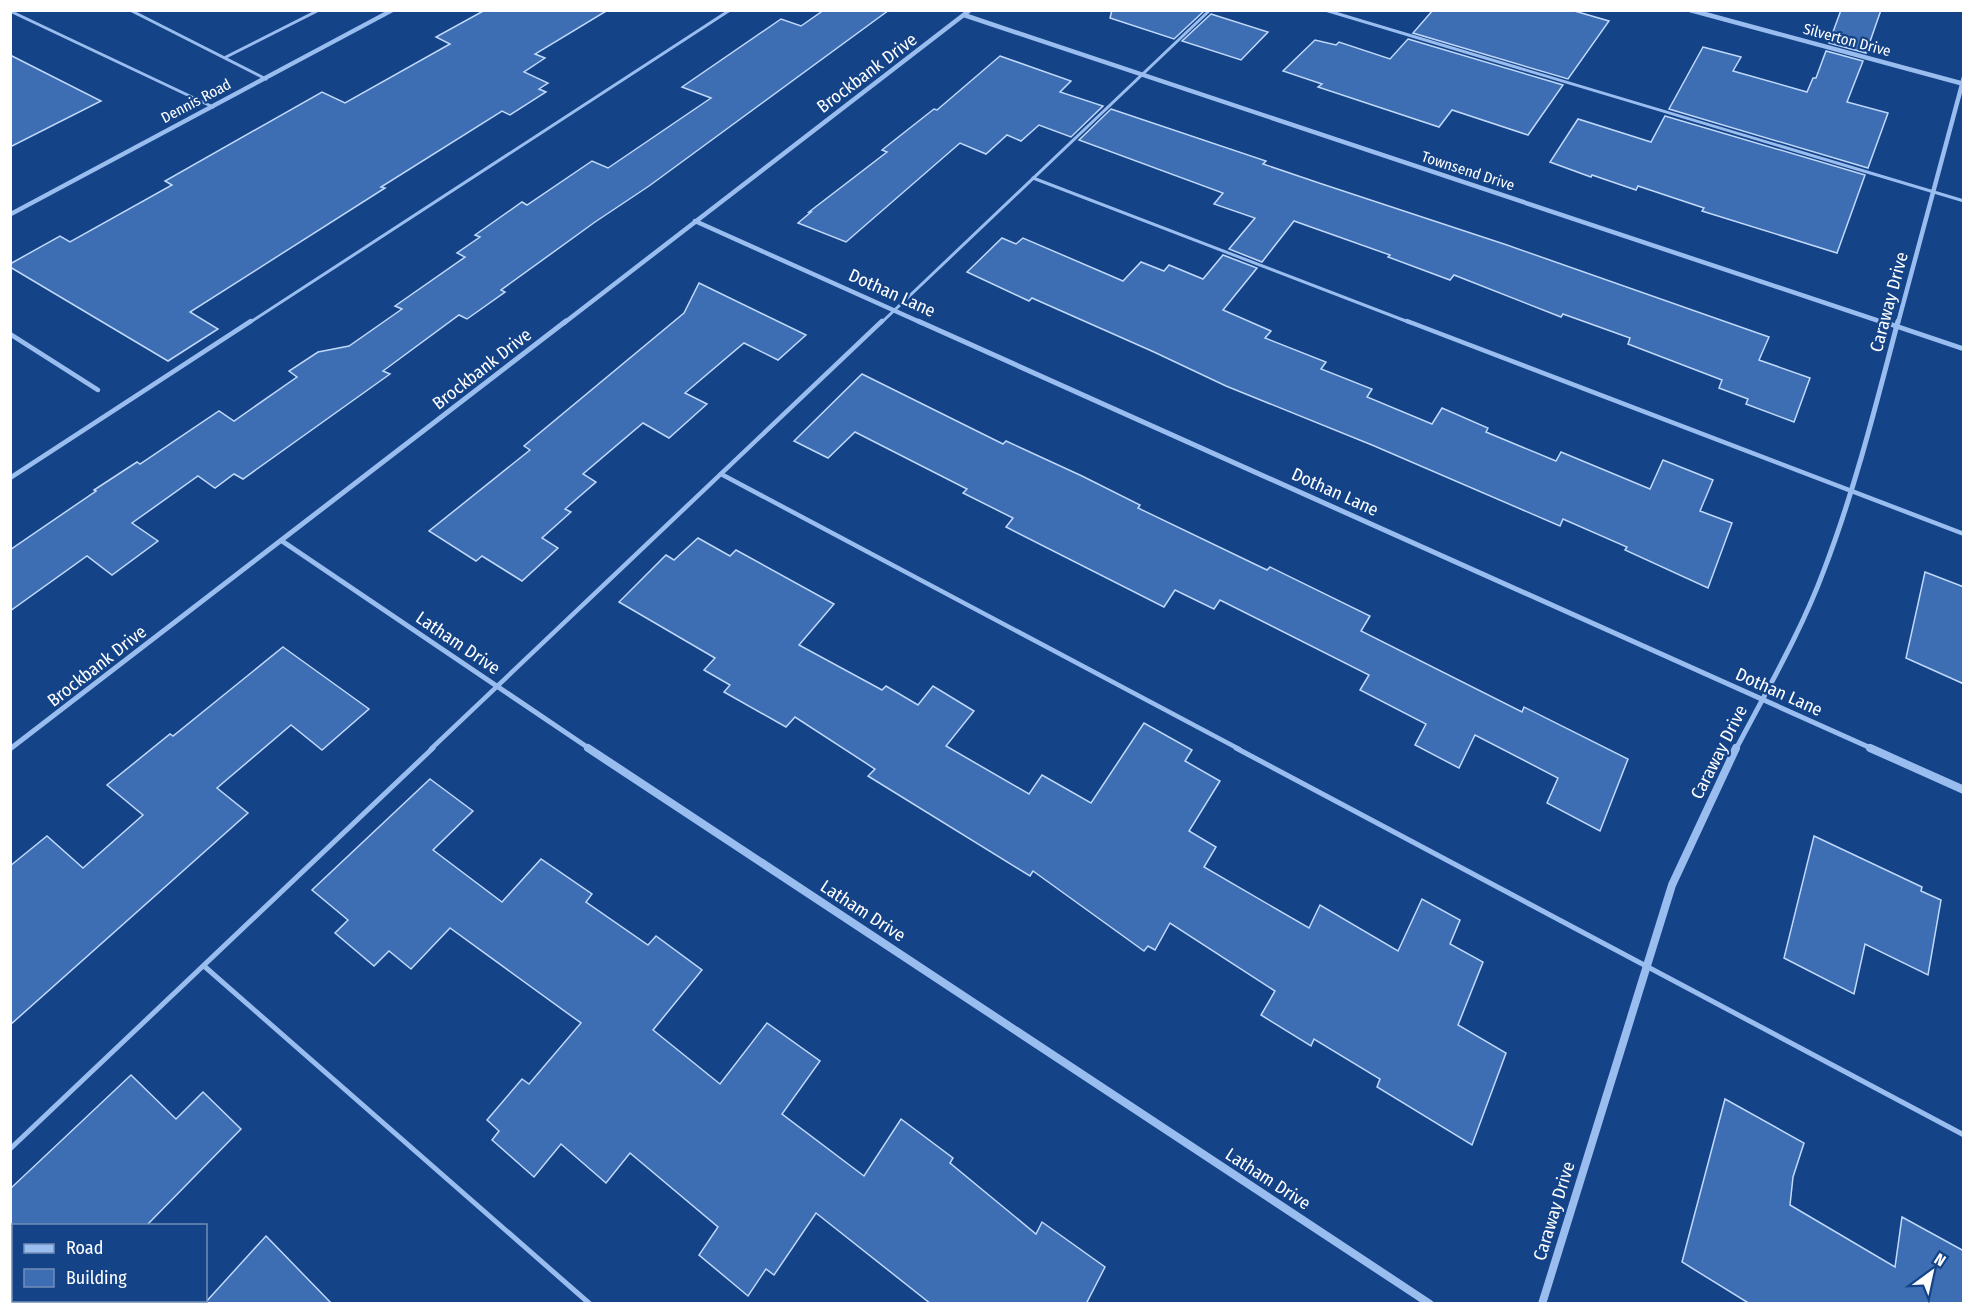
<svg xmlns="http://www.w3.org/2000/svg" width="1974" height="1314" font-family="'Fira Sans Condensed',sans-serif">
  <rect width="100%" height="100%" fill="#144388"/>
  <g fill="#3d6db2" stroke="#c0d9fb" stroke-width="1.5">
    <path d="M485,10H608L535,54L545,58L524,72L548,83L539,89L546,92L510,115L502,111L381,187L385,188L190,312L218,329L168,361L10,267V264L60,236L70,242L172,185L165,181L322,92L345,103L450,44L436,37Z"/>
    <path d="M824,10H889L649,186L595,222L501,290L505,292L467,319L459,315L383,371L390,374L243,479L234,474L215,488L198,476L132,523L158,541L112,575L87,556L10,611V550L96,491L94,490L137,462L140,464L219,411L234,421L297,377L289,371L318,352L349,346L402,309L395,306L465,257L457,253L480,237L475,235L522,202L527,205L592,161L608,168L711,98L682,87L781,19L801,26Z"/>
    <path d="M1112,10H1199L1203,12L1174,39L1110,18Z"/>
    <path d="M1433,10H1571L1609,21L1568,79L1413,33Z"/>
    <path d="M1841,10H1881L1866,53L1829,43Z"/>
    <path d="M1211,14L1268,32L1241,60L1182,41Z"/>
    <path d="M1408,39L1563,85L1528,135L1452,110L1439,127L1318,87L1322,84L1283,71L1315,40L1336,45L1339,42L1390,59Z"/>
    <path d="M1703,47L1741,57L1733,71L1807,92L1813,78H1816L1826,51L1863,61L1847,102L1888,113L1868,168L1669,109Z"/>
    <path d="M10,55L101,101L10,147Z"/>
    <path d="M1000,56L1071,81L1060,92L1103,106L1071,137L1039,125L1021,141L1007,135L986,154L960,143L846,242L798,223L811,212H809L887,152L882,150L934,109L937,110Z"/>
    <path d="M1111,109L1266,161L1263,164L1322,184L1507,245L1769,337L1759,360L1810,378L1794,422L1746,404L1748,399L1719,388L1722,380L1628,344L1630,338L1563,314L1561,317L1454,275L1450,280L1388,257L1390,255L1294,221L1262,262L1229,249L1255,218L1214,204L1223,193L1079,140Z"/>
    <path d="M1665,116L1865,175L1837,253L1702,211L1704,208L1638,186L1636,190L1592,175L1591,177L1550,162L1578,119L1651,142Z"/>
    <path d="M1002,238L1016,244L1023,238L1123,281L1141,262L1164,271L1169,265L1203,279L1223,255L1257,268L1223,310L1271,331L1265,338L1326,362L1321,369L1372,389L1367,397L1432,424L1442,408L1488,428L1486,432L1556,461L1561,452L1650,489L1663,460L1713,480L1700,511L1732,523L1708,588L1625,550L1627,547L1563,519L1560,526L1372,445L1226,386L1154,352L1032,298L1029,301L967,272Z"/>
    <path d="M699,283L806,335L778,360L744,343L685,393L707,404L669,438L643,423L583,474L596,482L565,509L571,512L542,538L558,548L522,581L482,556L476,561L429,531L530,450L524,446L684,313Z"/>
    <path d="M862,374L1003,444L1006,441L1082,476L1140,505L1138,508L1267,570L1270,567L1370,616L1361,631L1522,712L1524,707L1628,759L1600,831L1547,803L1558,778L1475,735L1459,768L1415,745L1426,724L1360,690L1369,675L1220,600L1214,609L1175,590L1164,607L1006,527L1013,518L963,493L967,489L855,432L828,458L794,441Z"/>
    <path d="M698,538L730,556L736,550L834,604L799,645L882,690L886,686L918,705L933,686L974,711L946,746L1029,794L1042,775L1091,803L1144,723L1192,750L1185,761L1220,781L1189,831L1216,847L1204,867L1309,928L1320,905L1398,951L1422,899L1460,920L1450,944L1483,962L1458,1025L1506,1053L1472,1145L1377,1087L1380,1079L1314,1039L1311,1046L1261,1015L1275,991L1170,923L1155,950L1148,946L1144,951L1033,871L1030,876L868,776L875,769L795,717L786,727L724,692L730,685L704,670L715,658L619,602L666,555L674,560Z"/>
    <path d="M1925,572L1964,587V684L1906,658Z"/>
    <path d="M283,647L369,709L322,750L291,725L217,788L248,813L10,1025V866L47,836L83,868L143,815L107,785L170,734L173,736Z"/>
    <path d="M430,779L473,811L433,850L502,902L541,859L592,894L586,902L648,945L656,936L702,970L653,1030L720,1084L767,1023L820,1061L782,1114L864,1176L901,1119L953,1158L950,1163L1036,1234L1042,1222L1105,1267L1086,1304H931L816,1213L774,1275L766,1269L748,1296L699,1255L718,1227L630,1153L606,1183L561,1144L534,1177L492,1140L499,1131L487,1120L522,1079L529,1084L581,1023L450,928L411,969L389,951L374,966L335,933L348,920L312,890Z"/>
    <path d="M1814,836L1922,887L1921,891L1941,900L1928,975L1865,944L1854,994L1784,958Z"/>
    <path d="M131,1075L176,1119L203,1092L241,1129L146,1226H10V1189Z"/>
    <path d="M1725,1099L1804,1143L1793,1177L1790,1205L1895,1267L1902,1217L1964,1251V1304H1750L1682,1262Z"/>
    <path d="M266,1236L332,1304H204Z"/>
  </g>
  <g fill="none" stroke-linecap="round" stroke-linejoin="round">
    <g stroke="#9abdef" stroke-width="3">
      <path d="M130,10L266,79"/>
      <path d="M1325,10L1964,201"/>
      <path d="M10,11L213,107"/>
      <path d="M226,57L319,10"/>
      <path d="M1033,178L1411,323"/>
      <path d="M249,323L730,10"/>
      <path d="M881,323L1210,10"/>
    </g>
    <g stroke="#9abdef" stroke-width="4.5">
      <path d="M1407,321L1964,534"/>
      <path d="M10,334L98,390"/>
      <path d="M721,474L1239,749"/>
      <path d="M10,478L251,321"/>
      <path d="M431,749L882,321"/>
    </g>
    <g stroke="#9abdef" stroke-width="5">
      <path d="M1236,748L1964,1135"/>
      <path d="M204,966L590,1304"/>
      <path d="M10,1149L433,748"/>
    </g>
    <g stroke="#9abdef" stroke-width="4.5">
      <path d="M1690,10L1964,84"/>
      <path d="M964,15L1885,323"/>
      <path d="M695,221L922,323"/>
      <path d="M564,323L970,10"/>
      <path d="M1898,323L1964,77"/>
    </g>
    <g stroke="#9abdef" stroke-width="5">
      <path d="M918,321L1873,749"/>
      <path d="M1881,321L1964,349"/>
      <path d="M282,541L590,749"/>
      <path d="M10,749L566,321"/>
      <path d="M1736,749C1767,690 1801,632 1824,570C1855,489 1876,405 1898,321"/>
    </g>
    <g stroke="#9abdef" stroke-width="8">
      <path d="M588,748L1430,1304"/>
      <path d="M1870,748L1964,790"/>
      <path d="M1542,1304L1672,885L1736,748"/>
    </g>
    <path fill="#9abdef" fill-rule="evenodd" d="M388,10H397L10,217V212Z"/>
  </g>
  <g text-anchor="middle" dominant-baseline="central" stroke-width="4.5" stroke-linejoin="round" paint-order="stroke">
    <g font-size="15" fill="#fff" stroke="#144388">
      <text transform="translate(1847 40) rotate(15)">Silverton Drive</text>
      <text transform="translate(196 101) rotate(-28)">Dennis Road</text>
      <text transform="translate(1468 171) rotate(18)">Townsend Drive</text>
    </g>
    <g font-size="18" fill="#fff" stroke="#144388">
      <text transform="translate(867 73) rotate(-37)">Brockbank Drive</text>
      <text transform="translate(892 293) rotate(24)">Dothan Lane</text>
      <text transform="translate(1889 302) rotate(-75)">Caraway Drive</text>
      <text transform="translate(482 369) rotate(-38)">Brockbank Drive</text>
      <text transform="translate(1335 492) rotate(24)">Dothan Lane</text>
      <text transform="translate(458 643) rotate(34)">Latham Drive</text>
      <text transform="translate(97 666) rotate(-38)">Brockbank Drive</text>
      <text transform="translate(1779 692) rotate(24)">Dothan Lane</text>
      <text transform="translate(1719 752) rotate(-63)">Caraway Drive</text>
      <text transform="translate(863 911) rotate(33)">Latham Drive</text>
      <text transform="translate(1268 1179) rotate(33)">Latham Drive</text>
      <text transform="translate(1554 1211) rotate(-73)">Caraway Drive</text>
    </g>
  </g>
  <rect width="1974" height="1314" fill="none" stroke="#ffffff" stroke-width="24"/>
  <rect x="12" y="1224" width="195" height="78" fill="#144388" stroke="#728eb8" stroke-width="1.5"/>
  <rect x="24" y="1244" width="30" height="9" fill="#9abdef" stroke="#728eb8" stroke-width="1.5"/>
  <text x="66" y="1254" font-size="18" fill="#ffffff">Road</text>
  <rect x="24" y="1269" width="30" height="18" fill="#3d6db2" stroke="#728eb8" stroke-width="1.5"/>
  <text x="66" y="1284" font-size="18" fill="#ffffff">Building</text>
  <g transform="translate(1932 1272) rotate(33)" stroke="#144388" stroke-width="4.5" paint-order="stroke">
  <path d="M0-4.5L10 22L0 15L-10 22Z" fill="#ffffff"/>
  <text y="-9" font-size="16" font-weight="bold" text-anchor="middle" fill="#ffffff">N</text>
  </g>
</svg>
